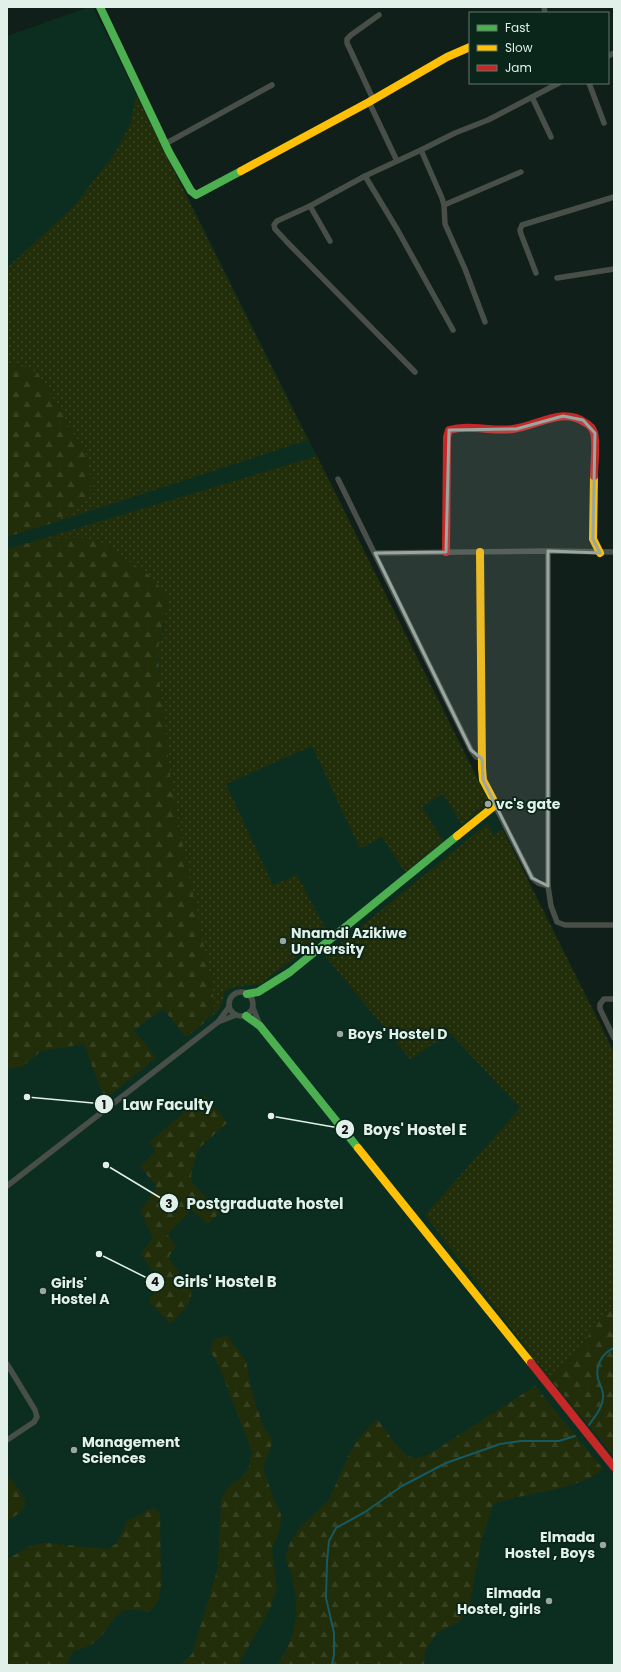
<svg xmlns="http://www.w3.org/2000/svg" width="621" height="1672" font-family="Poppins,sans-serif">
  <defs>
    <pattern id="grass-dots" width="8" height="8" patternUnits="userSpaceOnUse"><rect width="8" height="8" fill="#222d0a"/><path d="M2 2h.1M6 6h.1" fill="none" stroke="#374222" stroke-width="1.8" stroke-linecap="round"/></pattern>
    <pattern id="forest-firs" width="22" height="20" patternUnits="userSpaceOnUse"><rect width="22" height="20" fill="#222d0a"/><path d="M5 1l3.5 6h-7zM16 11l3.5 6h-7z" fill="#374222"/></pattern>
  </defs>
  <rect width="100%" height="100%" fill="#101f19"/>
  <path fill="#0c2e21" d="M89,7H93L614,1052V1665H7V36Z"/>
  <g fill="url(#grass-dots)">
    <path d="M136,95L308,440L53,523L72,510L88,459L39,375L7,365V268L74,206L115,153L131,122Z"/>
    <path d="M317,456L489,802L462,825L443,794L422,807L443,841L405,872L382,837L360,849L312,746L226,784L273,885L297,875L328,933L260,984C247,987 236,984 225,991C223,1004 220,1010 210,1018L214,1005L213,991L172,791L159,678L158,648L165,622L81,538H45Z"/>
    <path d="M487,824L494,835L503,830L614,1052V1305L608,1310L570,1360L549,1378L425,1215L520,1108L450,1033L410,1059L325,956Z"/>
  </g>
  <g fill="url(#forest-firs)">
    <path d="M7,365L29,367L39,375L88,459L91,485L89,495L72,510L53,523L7,537Z"/>
    <path d="M45,538H81L101,542L149,575L165,593L168,604L158,648L159,678L172,791L213,991C215,1019 206,1021 186,1037L163,1009L134,1030L156,1058L108,1097L104,1098L84,1044L41,1051L22,1067L7,1069V549Z"/>
    <path d="M205,1095L227,1123L198,1149L191,1175L192,1182L219,1213L208,1224L192,1210L167,1234L176,1247L169,1256L170,1260L191,1290C193,1304 179,1314 170,1324L148,1300L161,1284L160,1280L144,1259L141,1253L153,1238L140,1211L155,1191L156,1185L140,1167L156,1151L149,1142Z"/>
    <path d="M614,1305V1456L549,1378L570,1360L608,1310Z"/>
    <path d="M227,1335L246,1361L251,1388L263,1426L273,1441L263,1467L273,1498L281,1514L280,1528L272,1549L277,1587L271,1607L238,1665H181L192,1654L218,1567L221,1498L230,1485L241,1478L249,1467L252,1451L221,1371L210,1350L213,1340Z"/>
    <path d="M535,1386L603,1469C578,1491 525,1492 493,1504L481,1542L469,1609L459,1622L437,1633L425,1651L424,1665H277C301,1631 301,1595 285,1558L290,1543L300,1527L329,1500L349,1454L359,1438L377,1419C385,1429 398,1450 409,1456C416,1460 424,1456 431,1453Z"/>
    <path d="M7,1475C24,1496 37,1505 7,1521Z"/>
    <path d="M154,1507L160,1514L161,1585L158,1602L149,1612C142,1611 133,1608 127,1610C107,1615 107,1646 75,1650L69,1658L67,1665H7V1559L32,1545L47,1543L108,1549L117,1543L127,1521Z"/>
  </g>
  <g fill="none" stroke-linecap="round" stroke-linejoin="round">
    <g stroke="#155a62" stroke-width="2">
      <path d="M589,1425C594,1417 603,1408 603,1397C604,1392 600,1385 598,1379C595,1366 602,1353 614,1348"/>
      <path d="M332,1665L334,1655V1633L326,1598L327,1561L329,1541L336,1528L365,1512L402,1486L446,1463L500,1444L521,1441H559L575,1436"/>
    </g>
    <g stroke="#484f49" stroke-width="5.5">
      <path d="M544,7L545,13"/>
      <path d="M608,56L614,53"/>
      <path d="M589,83L604,123"/>
      <path d="M532,97L551,137"/>
      <path d="M373,99L347,43V39L351,35L379,15"/>
      <path d="M369,102L397,161"/>
      <path d="M165,144L272,85"/>
      <path d="M365,176L397,229L453,330"/>
      <path d="M444,205L521,172"/>
      <path d="M310,206L330,241"/>
      <path d="M536,273L521,234L520,230L522,225L614,197"/>
      <path d="M557,278L614,269"/>
      <path d="M485,322L465,269L445,224L444,205L442,198L421,150L455,133L488,120L559,83"/>
      <path d="M415,372L287,242L275,229L274,225L277,221L310,206L365,176L421,150"/>
      <path d="M338,479L471,750L476,757L482,759"/>
      <path d="M548,551V886L551,906L557,922L565,925H614"/>
      <path d="M375,553L548,551L614,552"/>
      <path d="M493,802L532,878L538,883L548,886"/>
      <circle cx="241" cy="1004" r="12"/>
      <path d="M614,999H604L600,1004V1009L614,1038"/>
      <path d="M253,1008L260,1025"/>
      <path d="M218,1022L236,1015"/>
      <path d="M7,1186L218,1022L229,1007"/>
      <path d="M7,1364L35,1410L37,1417L34,1422L7,1440"/>
    </g>
    <g stroke="#4caf50" stroke-width="8">
      <path d="M100,7L169,152L191,191L196,195L241,171"/>
      <path d="M247,994L258,992L290,972L457,836"/>
      <path d="M246,1016L260,1026L358,1148"/>
    </g>
    <g stroke="#ffc107" stroke-width="8">
      <path d="M241,171L369,102L447,57L470,47"/>
      <path d="M594,476L593,539L600,553"/>
      <path d="M457,836L493,807V799L483,780L482,768L480,552"/>
      <path d="M358,1148L531,1363"/>
    </g>
    <g stroke="#c62828" stroke-width="8">
      <path d="M446,552L447,437L449,430C470,424 492,432 513,429C537,426 562,407 584,422C588,424 593,428 594,433C597,443 594,465 594,476"/>
      <path d="M531,1363L614,1467"/>
    </g>
  </g>
  <path fill="#98a7a0" fill-opacity="0.2" stroke="#98a7a0" stroke-width="3" stroke-linejoin="round" d="M563,416L583,420L595,433L593,539L600,553L548,551V886L532,878L483,780L482,759L471,750L375,553L446,552L449,430L516,429Z"/>
  <g fill="#98a7a0" stroke="#0a251a" stroke-width="1.5">
    <circle cx="488" cy="804" r="4"/>
    <circle cx="283" cy="941" r="4"/>
    <circle cx="340" cy="1034" r="4"/>
    <circle cx="43" cy="1291" r="4"/>
    <circle cx="74" cy="1450" r="4"/>
    <circle cx="603" cy="1545" r="4"/>
    <circle cx="549" cy="1601" r="4"/>
  </g>
  <g text-anchor="middle" dominant-baseline="central" stroke-width="3.5" stroke-linejoin="round" paint-order="stroke">
    <g font-size="14" font-weight="bold" fill="#e1f0e8" stroke="#0a251a" text-anchor="start">
      <text x="496" y="804">vc's gate</text>
      <text x="291" y="933">Nnamdi Azikiwe<tspan x="291" dy="16">University</tspan></text>
      <text x="348" y="1034">Boys' Hostel D</text>
      <text x="51" y="1283">Girls'<tspan x="51" dy="16">Hostel A</tspan></text>
      <text x="82" y="1442">Management<tspan x="82" dy="16">Sciences</tspan></text>
      <text x="595" y="1537" text-anchor="end">Elmada<tspan x="595" dy="16">Hostel , Boys</tspan></text>
      <text x="541" y="1593" text-anchor="end">Elmada<tspan x="541" dy="16">Hostel, girls</tspan></text>
    </g>
  </g>
  <path fill="none" stroke="#e1f0e8" stroke-width="1.5" d="M27 1097L104 1104M271 1116L345 1129M106 1165L169 1203M99 1254L155 1282"/>
  <g fill="#e1f0e8" stroke="#0a251a" stroke-width="1.5">
    <circle cx="27" cy="1097" r="4"/>
    <circle cx="271" cy="1116" r="4"/>
    <circle cx="106" cy="1165" r="4"/>
    <circle cx="99" cy="1254" r="4"/>
    <circle cx="104" cy="1104" r="10"/>
    <circle cx="345" cy="1129" r="10"/>
    <circle cx="169" cy="1203" r="10"/>
    <circle cx="155" cy="1282" r="10"/>
  </g>
  <g font-size="12" text-anchor="middle" font-weight="bold" fill="#111">
    <text x="104" y="1109">1</text>
    <text x="345" y="1134">2</text>
    <text x="169" y="1208">3</text>
    <text x="155" y="1286">4</text>
  </g>
  <g font-size="15" text-anchor="middle" font-weight="bold" fill="#e1f0e8" stroke="#0a251a" stroke-width="3.5" stroke-linejoin="round" paint-order="stroke">
    <text x="168" y="1110">Law Faculty</text>
    <text x="415" y="1135">Boys' Hostel E</text>
    <text x="265" y="1209">Postgraduate hostel</text>
    <text x="225" y="1287">Girls' Hostel B</text>
  </g>
  <rect width="621" height="1672" fill="none" stroke="#e1f0e8" stroke-width="16"/>
  <rect x="469" y="12" width="140" height="72" fill="#0a251a" stroke="#60766c"/>
  <rect x="477" y="25" width="20" height="6" fill="#4caf50" stroke="#60766c"/>
  <text x="505" y="32" font-size="12" fill="#e1f0e8">Fast</text>
  <rect x="477" y="45" width="20" height="6" fill="#ffc107" stroke="#60766c"/>
  <text x="505" y="52" font-size="12" fill="#e1f0e8">Slow</text>
  <rect x="477" y="65" width="20" height="6" fill="#c62828" stroke="#60766c"/>
  <text x="505" y="72" font-size="12" fill="#e1f0e8">Jam</text>
</svg>
